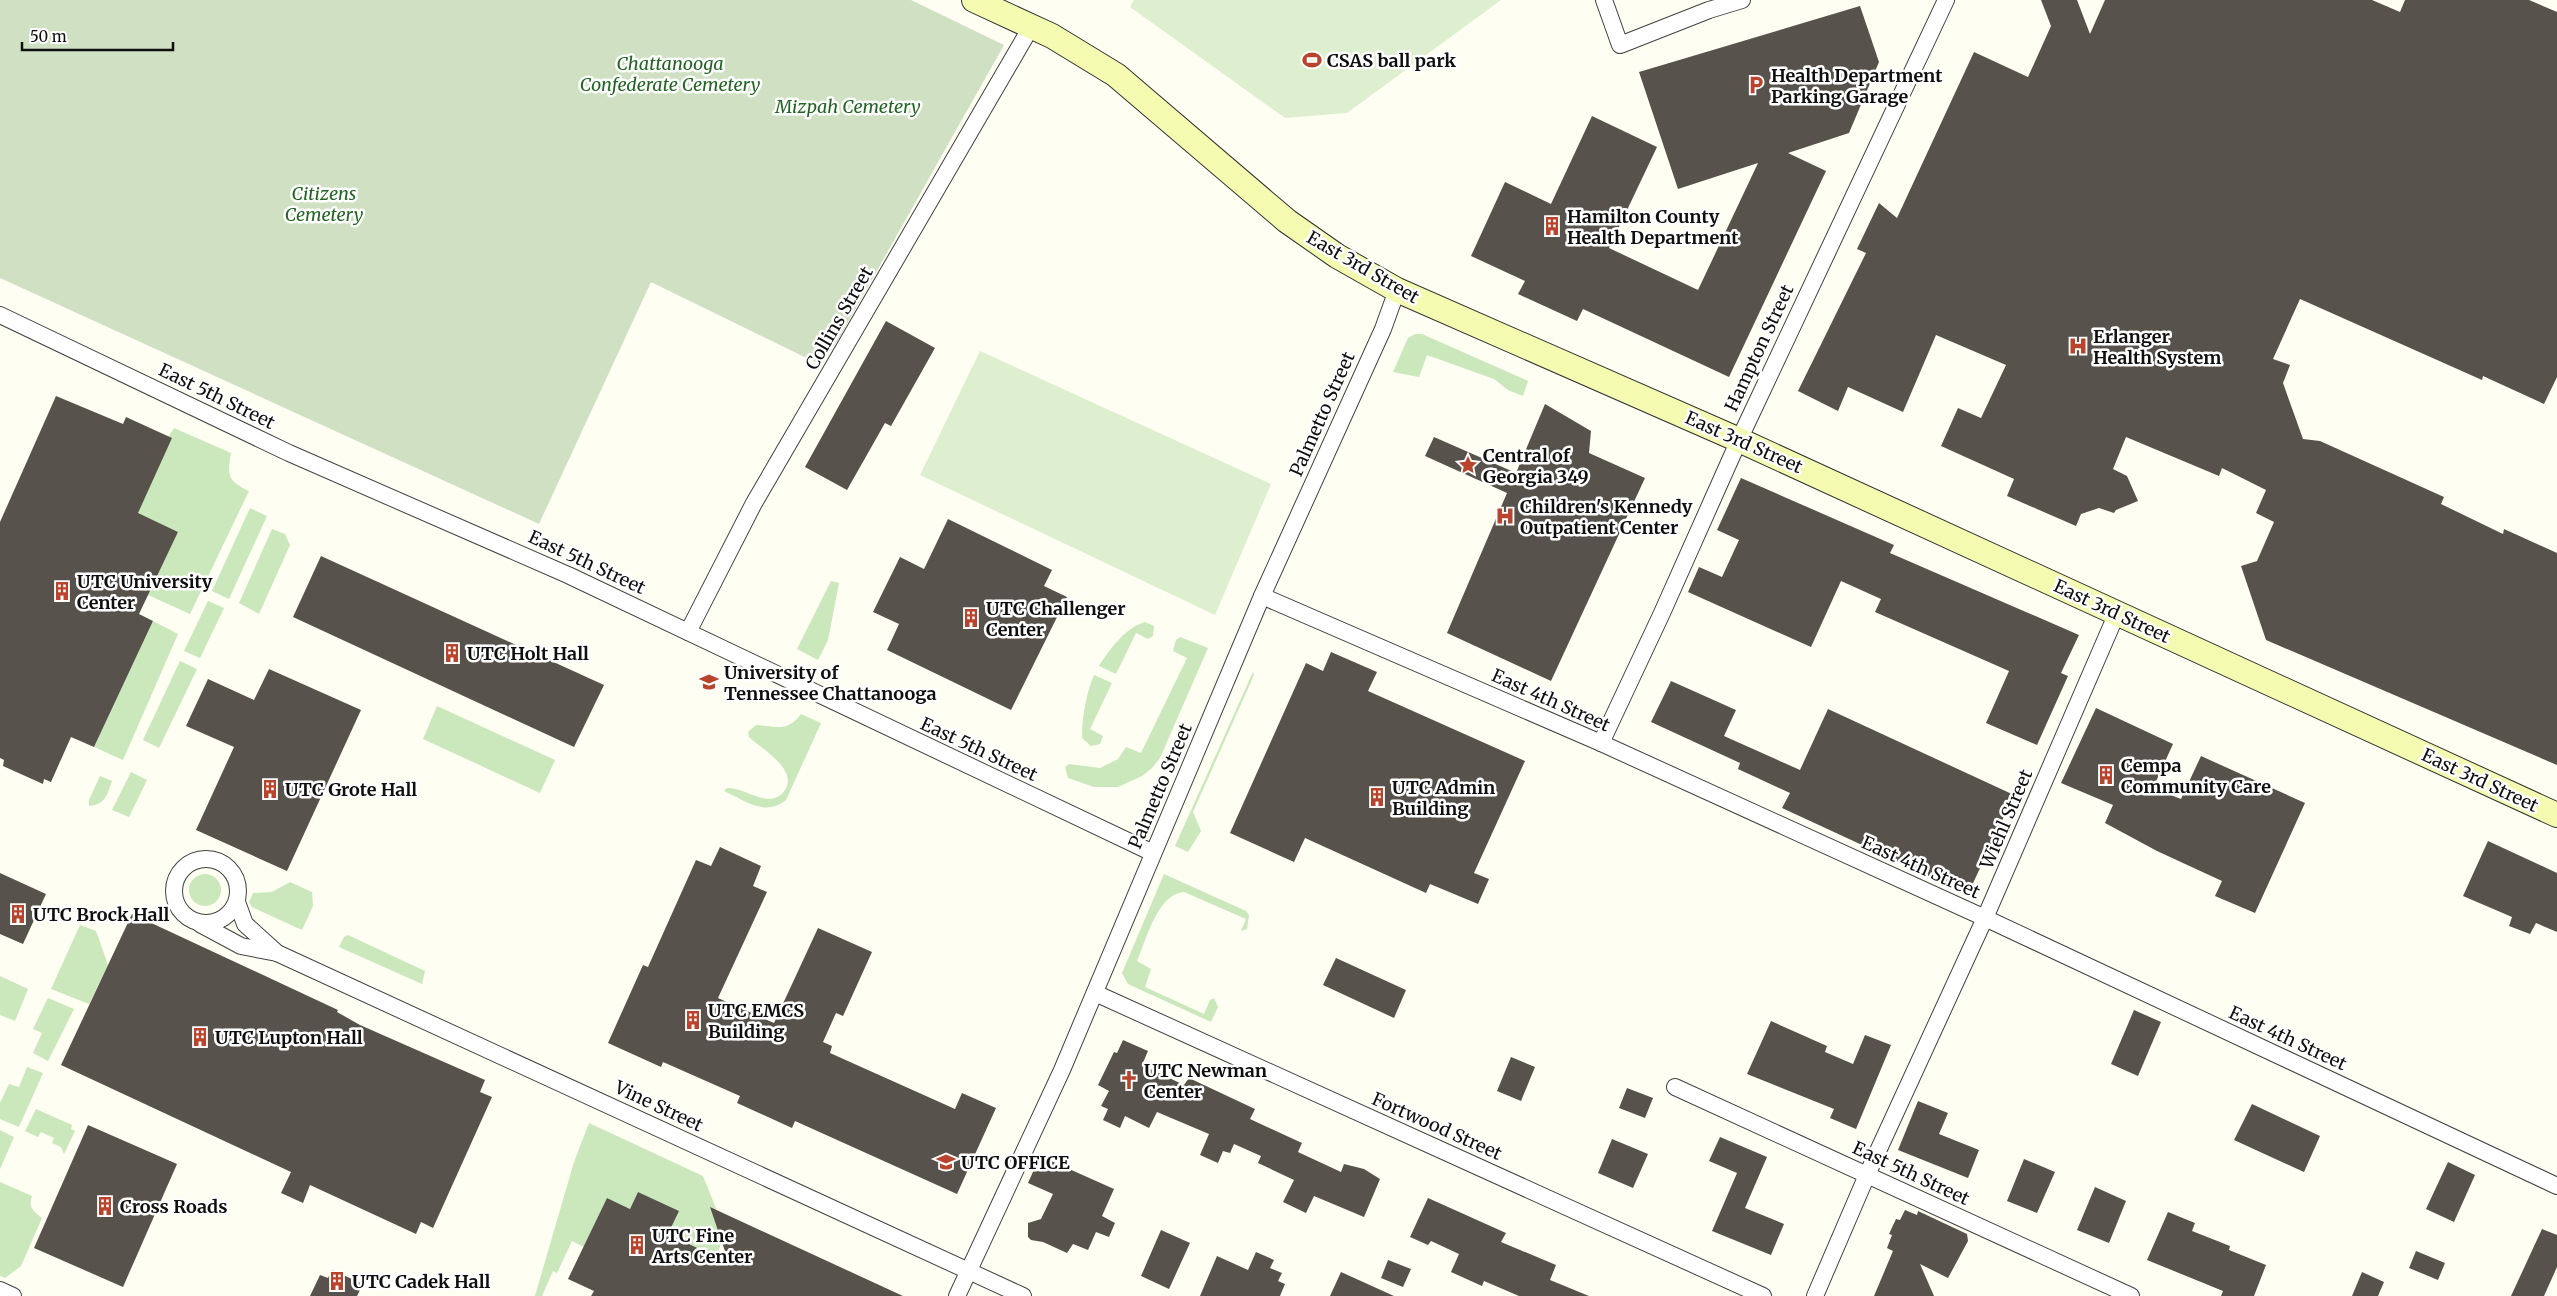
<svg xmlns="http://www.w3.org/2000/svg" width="2557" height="1296" font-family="Merriweather,serif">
  <rect width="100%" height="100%" fill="#fefef2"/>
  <g fill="#cae8bc">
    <path d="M1415,334H1422L1528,381L1523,396L1508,390L1494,379L1427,355L1419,377L1393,372L1408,338Z"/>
    <path d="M174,428L231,453C227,476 228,481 249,491L190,614L148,595L178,532L122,506Z"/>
    <path d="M250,508L267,516L229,599L212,591Z"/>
    <path d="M272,529L285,534L290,545L259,614L239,603Z"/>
    <path d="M831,581L839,583L828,640L818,660L797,649Z"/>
    <path d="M208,601L224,608L200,658L184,651Z"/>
    <path d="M153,621L178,634L123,760L94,747Z"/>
    <path d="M1145,622L1154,626L1153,636L1148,639L1136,633L1116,674L1099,666C1109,650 1126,627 1145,622Z"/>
    <path d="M1180,637L1208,648L1160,758L1152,768L1142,776L1118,787H1094L1068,778L1065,767L1069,764L1100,768L1118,759L1126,747L1141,753L1187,658L1173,651L1176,640Z"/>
    <path d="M180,661L197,669L159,748L143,740Z"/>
    <path d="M1253,672L1254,675L1193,812L1201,831L1188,852L1175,846Z"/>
    <path d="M1094,675L1112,683L1090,729L1103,736L1100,744L1091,746L1082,738C1082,717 1086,694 1094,675Z"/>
    <path d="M437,706L555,760L540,793L423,739Z"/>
    <path d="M801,714L821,723L786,800C765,817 746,801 724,791L727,788C742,788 754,798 768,799C775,799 781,796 785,790C798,769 762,749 749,737L748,732L756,725C776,726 787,733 801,714Z"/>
    <path d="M131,772L147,780L129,817L112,810Z"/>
    <path d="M100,776L112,781C107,795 106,804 89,806V800Z"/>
    <path d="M1164,874L1246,911L1249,915L1247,929L1241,931L1246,919L1184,892C1158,893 1146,940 1137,961L1151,969L1145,987L1204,1014L1210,1000L1214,998L1218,1007L1211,1022L1128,984L1122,973Z"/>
    <circle cx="205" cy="890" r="16"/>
    <path d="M290,882L312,892L313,906L302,930L252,907L249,902L253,893L272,892Z"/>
    <path d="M80,925L96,931L108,965L89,1004L51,989Z"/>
    <path d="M348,935L425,971L422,984L339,947L344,937Z"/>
    <path d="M0,976L28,989L15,1021L0,1015Z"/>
    <path d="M48,998L74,1009L48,1061L33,1053L42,1033L33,1029Z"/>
    <path d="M27,1067L43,1073L19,1127L0,1119V1103L9,1084L19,1087Z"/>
    <path d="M36,1109L72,1125L71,1129L75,1131L64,1154L61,1147L52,1143L54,1138L41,1132L38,1137L25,1131Z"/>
    <path d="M589,1123L703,1176L717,1211L722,1242L716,1256L668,1234L678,1211L638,1192L630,1209L607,1198L584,1247L572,1241L557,1273L553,1271L542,1296H535L574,1162Z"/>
    <path d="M0,1130L14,1137L0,1169Z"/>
    <path d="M0,1182L32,1196C28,1207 33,1211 42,1218L21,1266L5,1278L0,1276Z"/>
  </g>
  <path fill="#d0e0c3" d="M0,0H911L1004,45L839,338L821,365L651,282L539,524L0,278Z"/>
  <g fill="#ddefce">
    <path d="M1134,0H1501L1347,113L1285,118L1130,7Z"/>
    <path d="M980,351L1271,484L1215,615L920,475Z"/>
  </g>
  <g fill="#57534c">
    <path d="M2041,0H2077L2090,34L2105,0H2372L2400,12L2405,0H2529L2557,12V377L2544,404L2483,376L2482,380L2300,299L2273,359L2290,365L2283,383L2303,439L2320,441L2444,497L2441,504L2503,534L2504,529L2557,553V765L2266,640L2241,566L2257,561L2274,522L2256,513L2266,490L2222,468L2219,476L2126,437L2113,469L2127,476L2138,501L2116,510L2114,513L2099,508L2081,514L2076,526L2007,496L2014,479L1941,446L1958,408L1981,418L2006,365L1936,335L1903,412L1848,387L1838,411L1798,391L1866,253L1857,249L1879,203L1897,218L1974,52L2028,77L2051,26Z"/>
    <path d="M1860,6L1879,62L1849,133L1788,153L1826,171L1729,377L1583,309L1577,321L1518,294L1525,281L1471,256L1505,182L1551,204L1592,116L1657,147L1609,248L1698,290L1758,163L1678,189L1639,72Z"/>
    <path d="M886,321L935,348L891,426L885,423L847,490L805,467Z"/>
    <path d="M56,396L123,424L126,417L172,438L138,513L178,532L139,614L153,621L94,747L71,737L51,782L44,779L43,784L3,766L4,760L0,758V522Z"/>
    <path d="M1545,404L1591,431L1589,453L1645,478L1551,681L1447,633L1507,493L1425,456L1434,437L1516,473Z"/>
    <path d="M1741,478L1894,545L1890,553L2079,635L2061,673L2068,676L2037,745L1986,723L2009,671L1875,612L1881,599L1841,581L1811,647L1688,592L1699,567L1722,577L1739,540L1717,530Z"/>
    <path d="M948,519L1052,570L1044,586L1067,597L1011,710L887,650L899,624L873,612L900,557L924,569Z"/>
    <path d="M321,556L604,685L574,747L293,617Z"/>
    <path d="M1331,652L1377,672L1368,691L1525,761L1474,873L1489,879L1478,904L1430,884L1426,893L1305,838L1294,862L1230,833L1306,663L1323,671Z"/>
    <path d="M269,669L361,710L287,871L196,830L234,747L186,726L208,679L254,700Z"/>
    <path d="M1671,681L1736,710L1724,736L1800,770L1828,709L2014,795L1968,894L1782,808L1790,793L1738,769L1740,763L1651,722Z"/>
    <path d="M2096,708L2173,744L2153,788L2181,799L2201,756L2305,803L2255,913L2215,896L2222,881L2157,851L2105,823L2113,805L2061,783Z"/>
    <path d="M2488,841L2557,873V932L2536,923L2530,934L2509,926L2512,917L2463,896Z"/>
    <path d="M720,847L761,866L753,886L767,892L718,998L774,1023L818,928L872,952L843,1016L836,1013L823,1042L832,1046L830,1053L955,1109L962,1093L996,1108L957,1194L795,1121L792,1128L737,1103L740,1096L663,1062L661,1067L608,1043L643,965L648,967L696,860L711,866Z"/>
    <path d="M0,873L46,894L23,944L0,934Z"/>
    <path d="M132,914L338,1010L337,1012L360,1025L485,1080L480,1092L492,1097L433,1228L421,1222L416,1234L310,1185L303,1203L281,1193L291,1172L61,1065Z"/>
    <path d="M1336,958L1406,990L1394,1018L1323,985Z"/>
    <path d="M2134,1010L2161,1022L2138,1076L2111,1064Z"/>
    <path d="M1771,1021L1827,1046L1825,1052L1853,1064L1865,1035L1891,1045L1856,1129L1830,1118L1834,1109L1747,1074Z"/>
    <path d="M1123,1040L1148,1051L1142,1065L1184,1085L1189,1078L1255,1109L1250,1119L1302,1143L1298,1152L1341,1172L1344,1164L1364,1169L1380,1179L1364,1217L1314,1196L1306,1213L1283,1202L1294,1180L1258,1163L1261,1156L1234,1144L1230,1153L1223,1151L1218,1163L1200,1155L1209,1134L1157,1112L1149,1128L1125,1116L1120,1128L1103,1120L1108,1109L1101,1106L1109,1091L1098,1085L1114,1052L1117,1053Z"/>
    <path d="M1511,1057L1535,1067L1521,1101L1497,1091Z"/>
    <path d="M1627,1088L1653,1098L1645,1118L1619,1108Z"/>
    <path d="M1918,1101L1948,1113L1939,1134L1979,1150L1968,1178L1898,1150Z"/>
    <path d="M2252,1104L2320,1136L2304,1172L2234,1140Z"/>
    <path d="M88,1125L177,1164L123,1287L34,1248Z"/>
    <path d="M1720,1137L1767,1157L1745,1208L1784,1224L1771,1255L1712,1231L1737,1173L1709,1161Z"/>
    <path d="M1612,1139L1648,1154L1633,1188L1598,1173Z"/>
    <path d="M1040,1156L1114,1189L1102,1216L1115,1223L1109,1237L1096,1232L1088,1250L1073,1244L1067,1253L1043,1242L1031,1240L1028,1237V1223L1041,1219L1053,1194L1028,1183Z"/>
    <path d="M2024,1159L2055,1172L2037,1213L2007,1201Z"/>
    <path d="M2448,1162L2475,1175L2454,1222L2426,1209Z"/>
    <path d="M2095,1187L2126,1201L2109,1243L2077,1230Z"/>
    <path d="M638,1192L679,1211L668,1234L729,1263L710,1207L903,1296H591L594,1291L568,1279L607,1198L630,1209Z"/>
    <path d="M1428,1198L1506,1233L1501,1242L1556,1265L1550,1280L1589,1296H1519L1484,1281L1482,1286L1451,1272L1459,1254L1431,1241L1428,1245L1410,1237Z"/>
    <path d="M1905,1210L1917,1215L1918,1211L1967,1234L1968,1241L1948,1278L1920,1264L1934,1296H1874L1893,1251L1887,1248L1892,1235L1889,1234L1896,1219L1900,1220Z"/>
    <path d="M2168,1212L2195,1223L2192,1231L2230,1246L2229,1250L2266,1265L2254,1296H2221L2223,1291L2147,1260Z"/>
    <path d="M2542,1229L2557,1235V1267L2544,1296H2511Z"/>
    <path d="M1161,1230L1190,1243L1169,1289L1141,1276Z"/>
    <path d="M2416,1251L2445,1263L2438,1280L2409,1268Z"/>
    <path d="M1256,1252L1274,1260L1270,1268L1282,1273L1278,1281L1285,1284L1280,1296H1200L1217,1256L1248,1270Z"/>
    <path d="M1388,1260L1411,1269L1403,1287L1381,1278Z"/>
    <path d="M332,1270L363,1284L357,1296H310L320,1275L328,1278Z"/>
    <path d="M1341,1272L1394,1296H1330Z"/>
    <path d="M2362,1272L2384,1282L2378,1296H2352Z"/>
  </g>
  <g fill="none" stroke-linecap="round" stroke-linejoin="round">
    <g stroke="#424242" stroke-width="18">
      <g id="street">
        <path d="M1604,0L1620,45L1709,10L1742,0"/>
        <path d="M0,315L289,453L568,575L1153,853"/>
        <path d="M1262,596L1601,743L1985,918L2557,1186"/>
        <path d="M688,632L754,503L1031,27"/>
        <path d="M1601,743L1662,613L1739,440L1946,0"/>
        <circle cx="206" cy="891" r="32"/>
        <path d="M237,902L245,924L277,953L1023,1296"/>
        <path d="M200,924L241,946L277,953"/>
        <path d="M1095,993L1763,1296"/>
        <path d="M1675,1087L2131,1296"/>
        <path d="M0,1290L13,1296"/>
        <path d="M957,1296L1062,1070L1262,596L1383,329L1397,290"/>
        <path d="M1815,1296L1867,1175L1985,918L2117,613"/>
      </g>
    </g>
    <g stroke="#313131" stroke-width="26">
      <path id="secondary" d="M974,0L1052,36L1116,75L1287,221L1337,256L1397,290L1739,440L2557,815"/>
    </g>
    <use href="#street" stroke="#fff" stroke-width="16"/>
    <use href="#secondary" stroke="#f4fbb0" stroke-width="24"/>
  </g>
  <defs>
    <g id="stadium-bare" transform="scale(1.5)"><path d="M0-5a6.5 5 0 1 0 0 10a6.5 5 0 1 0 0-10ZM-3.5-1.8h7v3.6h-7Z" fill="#b9442d" stroke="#fff" stroke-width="2.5" paint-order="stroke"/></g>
    <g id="parking-bare" transform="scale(1.5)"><path d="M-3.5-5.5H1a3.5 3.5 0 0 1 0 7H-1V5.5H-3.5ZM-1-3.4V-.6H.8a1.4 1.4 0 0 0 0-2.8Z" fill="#b9442d" stroke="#fff" stroke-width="2.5" paint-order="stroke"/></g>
    <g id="building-bare" transform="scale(1.5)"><path d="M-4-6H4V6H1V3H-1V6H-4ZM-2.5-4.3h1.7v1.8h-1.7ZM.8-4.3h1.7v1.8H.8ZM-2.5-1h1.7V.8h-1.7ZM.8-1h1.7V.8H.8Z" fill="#b9442d" stroke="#fff" stroke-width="2.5" paint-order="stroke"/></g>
    <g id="hospital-bare" transform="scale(1.5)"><path d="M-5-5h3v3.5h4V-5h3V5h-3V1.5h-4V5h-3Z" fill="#b9442d" stroke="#fff" stroke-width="2.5" paint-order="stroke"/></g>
    <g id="sight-bare" transform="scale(1.5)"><path d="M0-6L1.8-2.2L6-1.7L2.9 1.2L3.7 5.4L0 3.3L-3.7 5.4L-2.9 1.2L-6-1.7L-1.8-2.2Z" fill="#b9442d" stroke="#fff" stroke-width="2.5" paint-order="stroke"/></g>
    <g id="university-bare" transform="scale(1.5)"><path d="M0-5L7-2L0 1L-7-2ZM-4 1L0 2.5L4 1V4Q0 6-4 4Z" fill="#b9442d" stroke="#fff" stroke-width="2.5" paint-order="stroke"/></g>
    <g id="church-bare" transform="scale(1.5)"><path d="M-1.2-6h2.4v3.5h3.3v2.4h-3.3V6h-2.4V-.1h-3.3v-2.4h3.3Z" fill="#b9442d" stroke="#fff" stroke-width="2.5" paint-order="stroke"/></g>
  </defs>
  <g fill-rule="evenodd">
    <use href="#stadium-bare" x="1312" y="60"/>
    <use href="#parking-bare" x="1756" y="85"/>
    <use href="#building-bare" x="1552" y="226"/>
    <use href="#hospital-bare" x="2078" y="346"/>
    <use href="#sight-bare" x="1468" y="465"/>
    <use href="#hospital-bare" x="1505" y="516"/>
    <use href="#building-bare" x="62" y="591"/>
    <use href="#building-bare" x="971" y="618"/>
    <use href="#building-bare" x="452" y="653"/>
    <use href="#university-bare" x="709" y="682"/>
    <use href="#building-bare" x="2106" y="775"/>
    <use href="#building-bare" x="270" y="789"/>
    <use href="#building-bare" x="1377" y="797"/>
    <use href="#building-bare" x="18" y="914"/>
    <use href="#building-bare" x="693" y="1020"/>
    <use href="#building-bare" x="200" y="1037"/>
    <use href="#church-bare" x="1129" y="1080"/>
    <use href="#university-bare" x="946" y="1162"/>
    <use href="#building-bare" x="105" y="1206"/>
    <use href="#building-bare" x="637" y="1245"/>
    <use href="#building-bare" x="337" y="1281"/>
  </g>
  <g text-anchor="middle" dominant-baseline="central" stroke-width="5" stroke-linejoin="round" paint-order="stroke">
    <g font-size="18" font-weight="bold" fill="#0f0f0f" stroke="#fff" text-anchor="start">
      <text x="1327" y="60">CSAS ball park</text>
      <text x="1771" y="75">Health Department<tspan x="1771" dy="21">Parking Garage</tspan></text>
      <text x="1567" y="216">Hamilton County<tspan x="1567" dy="21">Health Department</tspan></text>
      <text x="2093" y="336">Erlanger<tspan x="2093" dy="21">Health System</tspan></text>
      <text x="1483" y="455">Central of<tspan x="1483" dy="21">Georgia 349</tspan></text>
      <text x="1520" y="506">Children's Kennedy<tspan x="1520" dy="21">Outpatient Center</tspan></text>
      <text x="77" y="581">UTC University<tspan x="77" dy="21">Center</tspan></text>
      <text x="986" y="608">UTC Challenger<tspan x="986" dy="21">Center</tspan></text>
      <text x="467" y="653">UTC Holt Hall</text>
      <text x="724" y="672">University of<tspan x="724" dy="21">Tennessee Chattanooga</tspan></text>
      <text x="2121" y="765">Cempa<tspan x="2121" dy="21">Community Care</tspan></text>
      <text x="1392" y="787">UTC Admin<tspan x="1392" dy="21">Building</tspan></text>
      <text x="285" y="789">UTC Grote Hall</text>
      <text x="33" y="914">UTC Brock Hall</text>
      <text x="708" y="1010">UTC EMCS<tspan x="708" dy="21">Building</tspan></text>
      <text x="215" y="1037">UTC Lupton Hall</text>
      <text x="1144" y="1070">UTC Newman<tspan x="1144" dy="21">Center</tspan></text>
      <text x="961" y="1162">UTC OFFICE</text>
      <text x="120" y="1206">Cross Roads</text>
      <text x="652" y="1235">UTC Fine<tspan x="652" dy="21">Arts Center</tspan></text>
      <text x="352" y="1281">UTC Cadek Hall</text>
    </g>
    <g font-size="18" font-style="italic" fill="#226422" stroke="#fff">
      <text x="670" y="63">Chattanooga<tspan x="670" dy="21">Confederate Cemetery</tspan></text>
      <text x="848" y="106">Mizpah Cemetery</text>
      <text x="324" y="193">Citizens<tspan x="324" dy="21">Cemetery</tspan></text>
    </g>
    <g font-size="18" fill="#0f0f0f" stroke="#fff">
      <text transform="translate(1363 267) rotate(30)">East 3rd Street</text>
      <text transform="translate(839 318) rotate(-60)">Collins Street</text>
      <text transform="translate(1759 348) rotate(-65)">Hampton Street</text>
      <text transform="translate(217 396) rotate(26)">East 5th Street</text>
      <text transform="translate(1322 414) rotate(-66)">Palmetto Street</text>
      <text transform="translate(1744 442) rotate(24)">East 3rd Street</text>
      <text transform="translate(587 562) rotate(25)">East 5th Street</text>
      <text transform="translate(2112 611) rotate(25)">East 3rd Street</text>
      <text transform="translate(1551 700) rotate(24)">East 4th Street</text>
      <text transform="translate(979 749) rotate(25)">East 5th Street</text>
      <text transform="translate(2480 780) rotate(25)">East 3rd Street</text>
      <text transform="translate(1160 786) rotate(-67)">Palmetto Street</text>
      <text transform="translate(2006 819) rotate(-67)">Wiehl Street</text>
      <text transform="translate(1921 867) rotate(24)">East 4th Street</text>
      <text transform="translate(2288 1038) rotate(25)">East 4th Street</text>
      <text transform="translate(659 1106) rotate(25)">Vine Street</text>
      <text transform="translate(1437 1126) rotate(24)">Fortwood Street</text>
      <text transform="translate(1911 1173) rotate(25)">East 5th Street</text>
    </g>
  </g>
  <path d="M22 42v8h151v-8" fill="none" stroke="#0f0f0f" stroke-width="2.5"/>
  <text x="30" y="42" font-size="15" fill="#0f0f0f" stroke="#ffffff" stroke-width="4" paint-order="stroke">50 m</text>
</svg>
